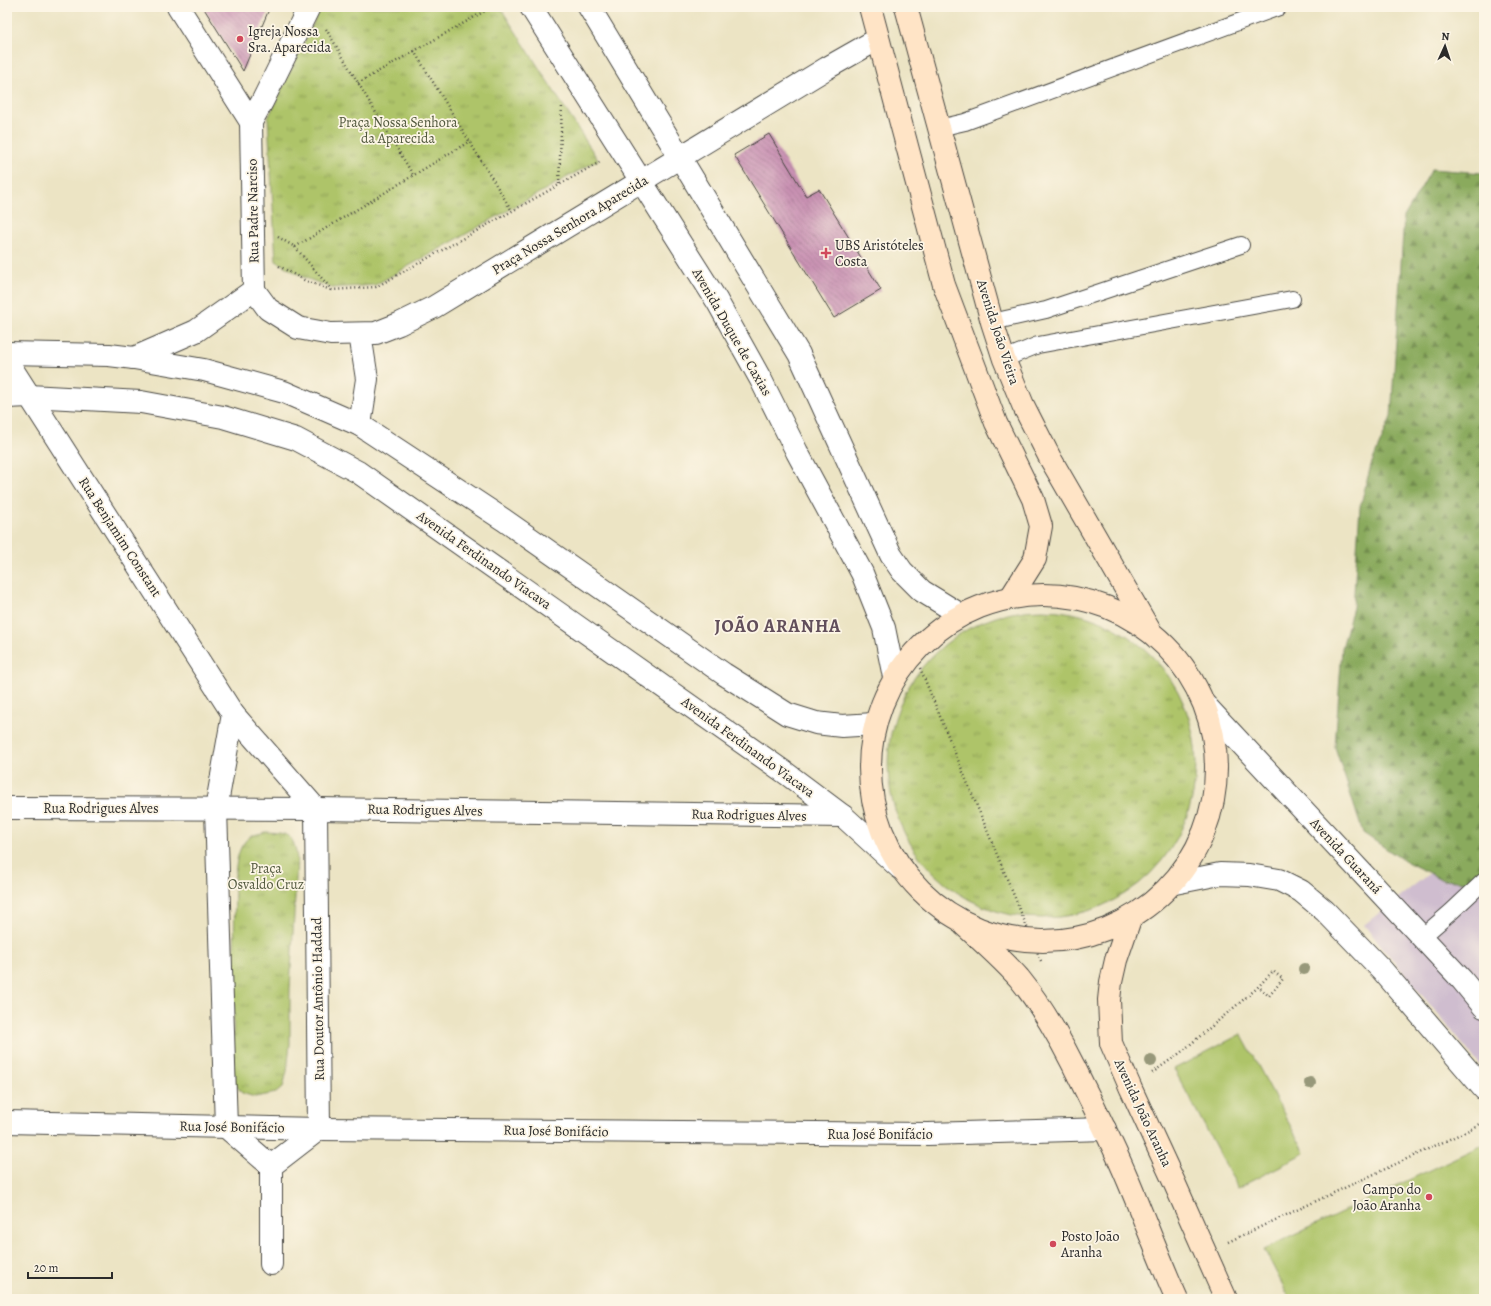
<svg xmlns="http://www.w3.org/2000/svg" width="1491" height="1306" font-family="Alegreya,serif">
  <defs>
    <pattern id="grass-tufts" width="24" height="20" patternUnits="userSpaceOnUse"><rect width="24" height="20" fill="#aec469"/><path d="M3 7l-1-3M5 7V3M7 7l1-3M15 17l-1-3M17 17v-4M19 17l1-3" fill="none" stroke="#8e9f57"/></pattern>
    <pattern id="forest-firs" width="22" height="20" patternUnits="userSpaceOnUse"><rect width="22" height="20" fill="#8aaa5d"/><path d="M5 1l3.5 6h-7zM16 11l3.5 6h-7z" fill="#718b4d"/></pattern>
    <pattern id="building-back-hatch" width="6" height="6" patternUnits="userSpaceOnUse"><rect width="6" height="6" fill="#c991b3"/><path d="M-1 5l2 2M0 0l6 6M5-1l2 2" fill="none" stroke="#a37792"/></pattern>
  </defs>
  <rect width="100%" height="100%" fill="#fcf5e5"/>
  <filter id="ink" filterUnits="userSpaceOnUse"><feTurbulence type="fractalNoise" baseFrequency=".025" numOctaves="2"/><feDisplacementMap in="SourceGraphic" scale="8" xChannelSelector="R" yChannelSelector="G"/><feConvolveMatrix kernelMatrix="1 2 1 2 8 2 1 2 1" color-interpolation-filters="sRGB"/></filter>
  <filter id="wash" filterUnits="userSpaceOnUse"><feTurbulence type="fractalNoise" baseFrequency=".012" numOctaves="4" result="noise"/><feDisplacementMap in="SourceGraphic" scale="16" xChannelSelector="R" yChannelSelector="G"/><feGaussianBlur stdDeviation="0.9" result="paint"/><feColorMatrix in="noise" values="0 0 0 0 0 0 0 0 0 0 0 0 0 0 0 0 0 1.4 0 .05"/><feComposite in="paint" operator="in"/></filter>
  <g filter="url(#wash)">
    <rect width="100%" height="100%" fill="#ece4c4"/>
    <path fill="#cfbdcf" d="M1484,830V1070L1364,925Z"/>
    <g fill="url(#grass-tufts)" stroke="#6c784a">
      <path d="M321,7H500L598,160L375,285L332,288L303,277L276,261L268,118Z"/>
      <circle cx="1042" cy="764" r="154"/>
      <path d="M265,832C289,833 294,834 297,859L290,989V1044L287,1071L283,1087L276,1093L255,1097L242,1093L235,1084L233,1067L235,872C237,859 239,844 250,837C254,834 260,834 265,832Z"/>
    </g>
    <path fill="url(#forest-firs)" stroke="#5a6a44" d="M1432,169L1484,173V883L1443,880L1403,860L1363,833L1335,747L1342,648L1353,607L1360,507L1371,465L1391,417L1404,217Z"/>
    <g fill="#aec469" stroke="#6c784a">
      <path d="M1241,1034L1305,1153L1238,1188L1174,1069Z"/>
      <path d="M1484,1144V1299H1290L1264,1249Z"/>
    </g>
    <g id="blocks">
      <g fill="url(#building-back-hatch)">
        <path d="M203,7H270L243,71Z"/>
        <path d="M769,134L806,196L819,189L881,290L834,318L734,155Z"/>
      </g>
    </g>
  </g>
  <g filter="url(#ink)">
    <use href="#blocks" fill-opacity="0" stroke="#484742" stroke-width="1"/>
    <g fill="none" stroke-linecap="round" stroke-linejoin="round">
      <g stroke="#484742" stroke-width="18">
        <g id="service">
          <path d="M939,128L965,122L1279,7"/>
          <path d="M992,322L1046,310L1241,245"/>
          <path d="M1004,359L1038,345L1292,299"/>
          <path d="M1422,937L1451,912L1484,881"/>
        </g>
      </g>
      <g stroke="#484742" stroke-width="24">
        <g id="minor">
          <path d="M178,7L251,122"/>
          <path d="M254,290L268,309L298,328L331,334L376,333L399,324L434,307L827,68L878,39"/>
          <path d="M254,290L251,122L262,102L309,7"/>
          <path d="M134,358L196,331L254,290"/>
          <path d="M7,361L233,714L316,809L319,1129L271,1166"/>
          <path d="M360,425L367,379L360,334"/>
          <path d="M233,714L216,809L226,1127L271,1166V1264"/>
          <path d="M7,808L316,809L843,816"/>
          <path d="M7,1122L319,1129L928,1134L1105,1129"/>
        </g>
      </g>
      <g stroke="#484742" stroke-width="24">
        <g id="tertiary">
          <path d="M531,7L717,301L761,380L797,452L862,573L884,628L894,677"/>
          <path d="M589,7L799,354L891,555L902,571L922,591L961,615"/>
          <path d="M7,353L109,355L134,358L204,370L284,392L360,425L504,520L724,674L787,714L816,723L842,726L874,724"/>
          <path d="M7,397L29,396L141,402L223,417L296,439L358,472L787,774L843,816L900,868"/>
          <path d="M1206,706L1462,980L1484,1007"/>
          <path d="M1175,883L1220,874L1249,875L1279,880L1301,891L1325,911L1382,970L1484,1089"/>
        </g>
      </g>
      <g stroke="#484742" stroke-width="24">
        <g id="secondary">
          <path d="M870,7L944,285L996,423L1033,499L1041,526L1035,559L1011,597"/>
          <path d="M906,7L992,322L1004,359L1023,405L1050,458L1150,631"/>
          <circle cx="1043" cy="768" r="173"/>
          <path d="M1130,919L1116,960L1111,982L1109,1000L1111,1043L1131,1089L1174,1182L1226,1299"/>
          <path d="M964,925C983,942 1002,959 1019,978C1046,1011 1066,1049 1084,1087C1099,1117 1114,1147 1127,1178C1144,1218 1159,1259 1177,1299"/>
        </g>
      </g>
      <g stroke="#484742" stroke-width="2.5" stroke-dasharray="1 3" stroke-linecap="butt">
        <path d="M326,29L413,175"/>
        <path d="M414,51L512,211"/>
        <path d="M358,83L492,7"/>
        <path d="M559,184L562,105"/>
        <path d="M278,237L295,247L470,141"/>
        <path d="M295,247L332,290L376,287L600,162"/>
        <path d="M279,266L304,280L331,290"/>
        <path d="M920,668L1041,961"/>
        <path d="M1152,1073L1180,1053L1256,989L1273,971L1283,979L1269,996L1259,987"/>
        <path d="M1228,1242L1469,1130L1484,1121"/>
      </g>
      <use href="#service" stroke="#fff" stroke-width="16"/>
      <use href="#minor" stroke="#fff" stroke-width="22"/>
      <use href="#tertiary" stroke="#fff" stroke-width="22"/>
      <use href="#secondary" stroke="#ffe4c6" stroke-width="22"/>
    </g>
    <g fill="#97987a">
      <circle cx="1304" cy="969" r="6"/>
      <circle cx="1151" cy="1061" r="6"/>
      <circle cx="1310" cy="1083" r="6"/>
    </g>
  </g>
  <g fill="#d1495b" stroke="#fcf5e5" stroke-width="1.5">
    <circle cx="240" cy="39" r="4"/>
    <path d="M824 247h4v4h4v4h-4v4h-4v-4h-4v-4h4z"/>
    <circle cx="1429" cy="1197" r="4"/>
    <circle cx="1053" cy="1244" r="4"/>
  </g>
  <g text-anchor="middle" dominant-baseline="central" stroke-width="3.5" stroke-linejoin="round" paint-order="stroke">
    <g font-size="14" fill="#2b2b2b" stroke="#fcf5e5" text-anchor="start">
      <text x="248" y="31">Igreja Nossa<tspan x="248" dy="16">Sra. Aparecida</tspan></text>
      <text x="835" y="245">UBS Aristóteles<tspan x="835" dy="16">Costa</tspan></text>
      <text x="1421" y="1189" text-anchor="end">Campo do<tspan x="1421" dy="16">João Aranha</tspan></text>
      <text x="1061" y="1236">Posto João<tspan x="1061" dy="16">Aranha</tspan></text>
    </g>
    <g font-size="14" fill="#52593e" stroke="#fcf5e5">
      <text x="398" y="122">Praça Nossa Senhora<tspan x="398" dy="16">da Aparecida</tspan></text>
      <text x="266" y="868">Praça<tspan x="266" dy="16">Osvaldo Cruz</tspan></text>
    </g>
    <g font-size="14" fill="#2b2b2b" stroke="#fcf5e5">
      <text transform="translate(253 211) rotate(-91)">Rua Padre Narciso</text>
      <text transform="translate(570 225) rotate(-31)">Praça Nossa Senhora Aparecida</text>
      <text transform="translate(732 332) rotate(60)">Avenida Duque de Caxias</text>
      <text transform="translate(998 332) rotate(72)">Avenida João Vieira</text>
      <text transform="translate(120 537) rotate(57)">Rua Benjamim Constant</text>
      <text transform="translate(484 560) rotate(35)">Avenida Ferdinando Viacava</text>
      <text transform="translate(748 747) rotate(36)">Avenida Ferdinando Viacava</text>
      <text x="101" y="808">Rua Rodrigues Alves</text>
      <text transform="translate(425 810) rotate(1)">Rua Rodrigues Alves</text>
      <text transform="translate(749 815) rotate(1)">Rua Rodrigues Alves</text>
      <text transform="translate(1346 856) rotate(47)">Avenida Guaraná</text>
      <text transform="translate(318 999) rotate(-91)">Rua Doutor Antônio Haddad</text>
      <text transform="translate(1143 1113) rotate(65)">Avenida João Aranha</text>
      <text transform="translate(232 1127) rotate(1)">Rua José Bonifácio</text>
      <text transform="translate(556 1131) rotate(1)">Rua José Bonifácio</text>
      <text x="880" y="1134">Rua José Bonifácio</text>
    </g>
    <g font-size="18" font-weight="bold" letter-spacing="1" fill="#624f5b" stroke="#fcf5e5">
      <text x="778" y="626">JOÃO ARANHA</text>
    </g>
  </g>
  <rect width="1491" height="1306" fill="none" stroke="#fcf5e5" stroke-width="24"/>
  <g transform="translate(1445 46) rotate(3)" stroke="#fcf5e5" stroke-width="3" paint-order="stroke">
  <path d="M0-3L7 15L0 10L-7 15Z" fill="#2b2b2b"/>
  <text y="-6" font-size="11" font-weight="bold" text-anchor="middle" fill="#2b2b2b">N</text>
  </g>
  <path d="M28 1272v6h84v-6" fill="none" stroke="#2b2b2b" stroke-width="2"/>
  <text x="34" y="1272" font-size="12" fill="#2b2b2b" stroke="#fcf5e5" stroke-width="3" paint-order="stroke">20 m</text>
</svg>
